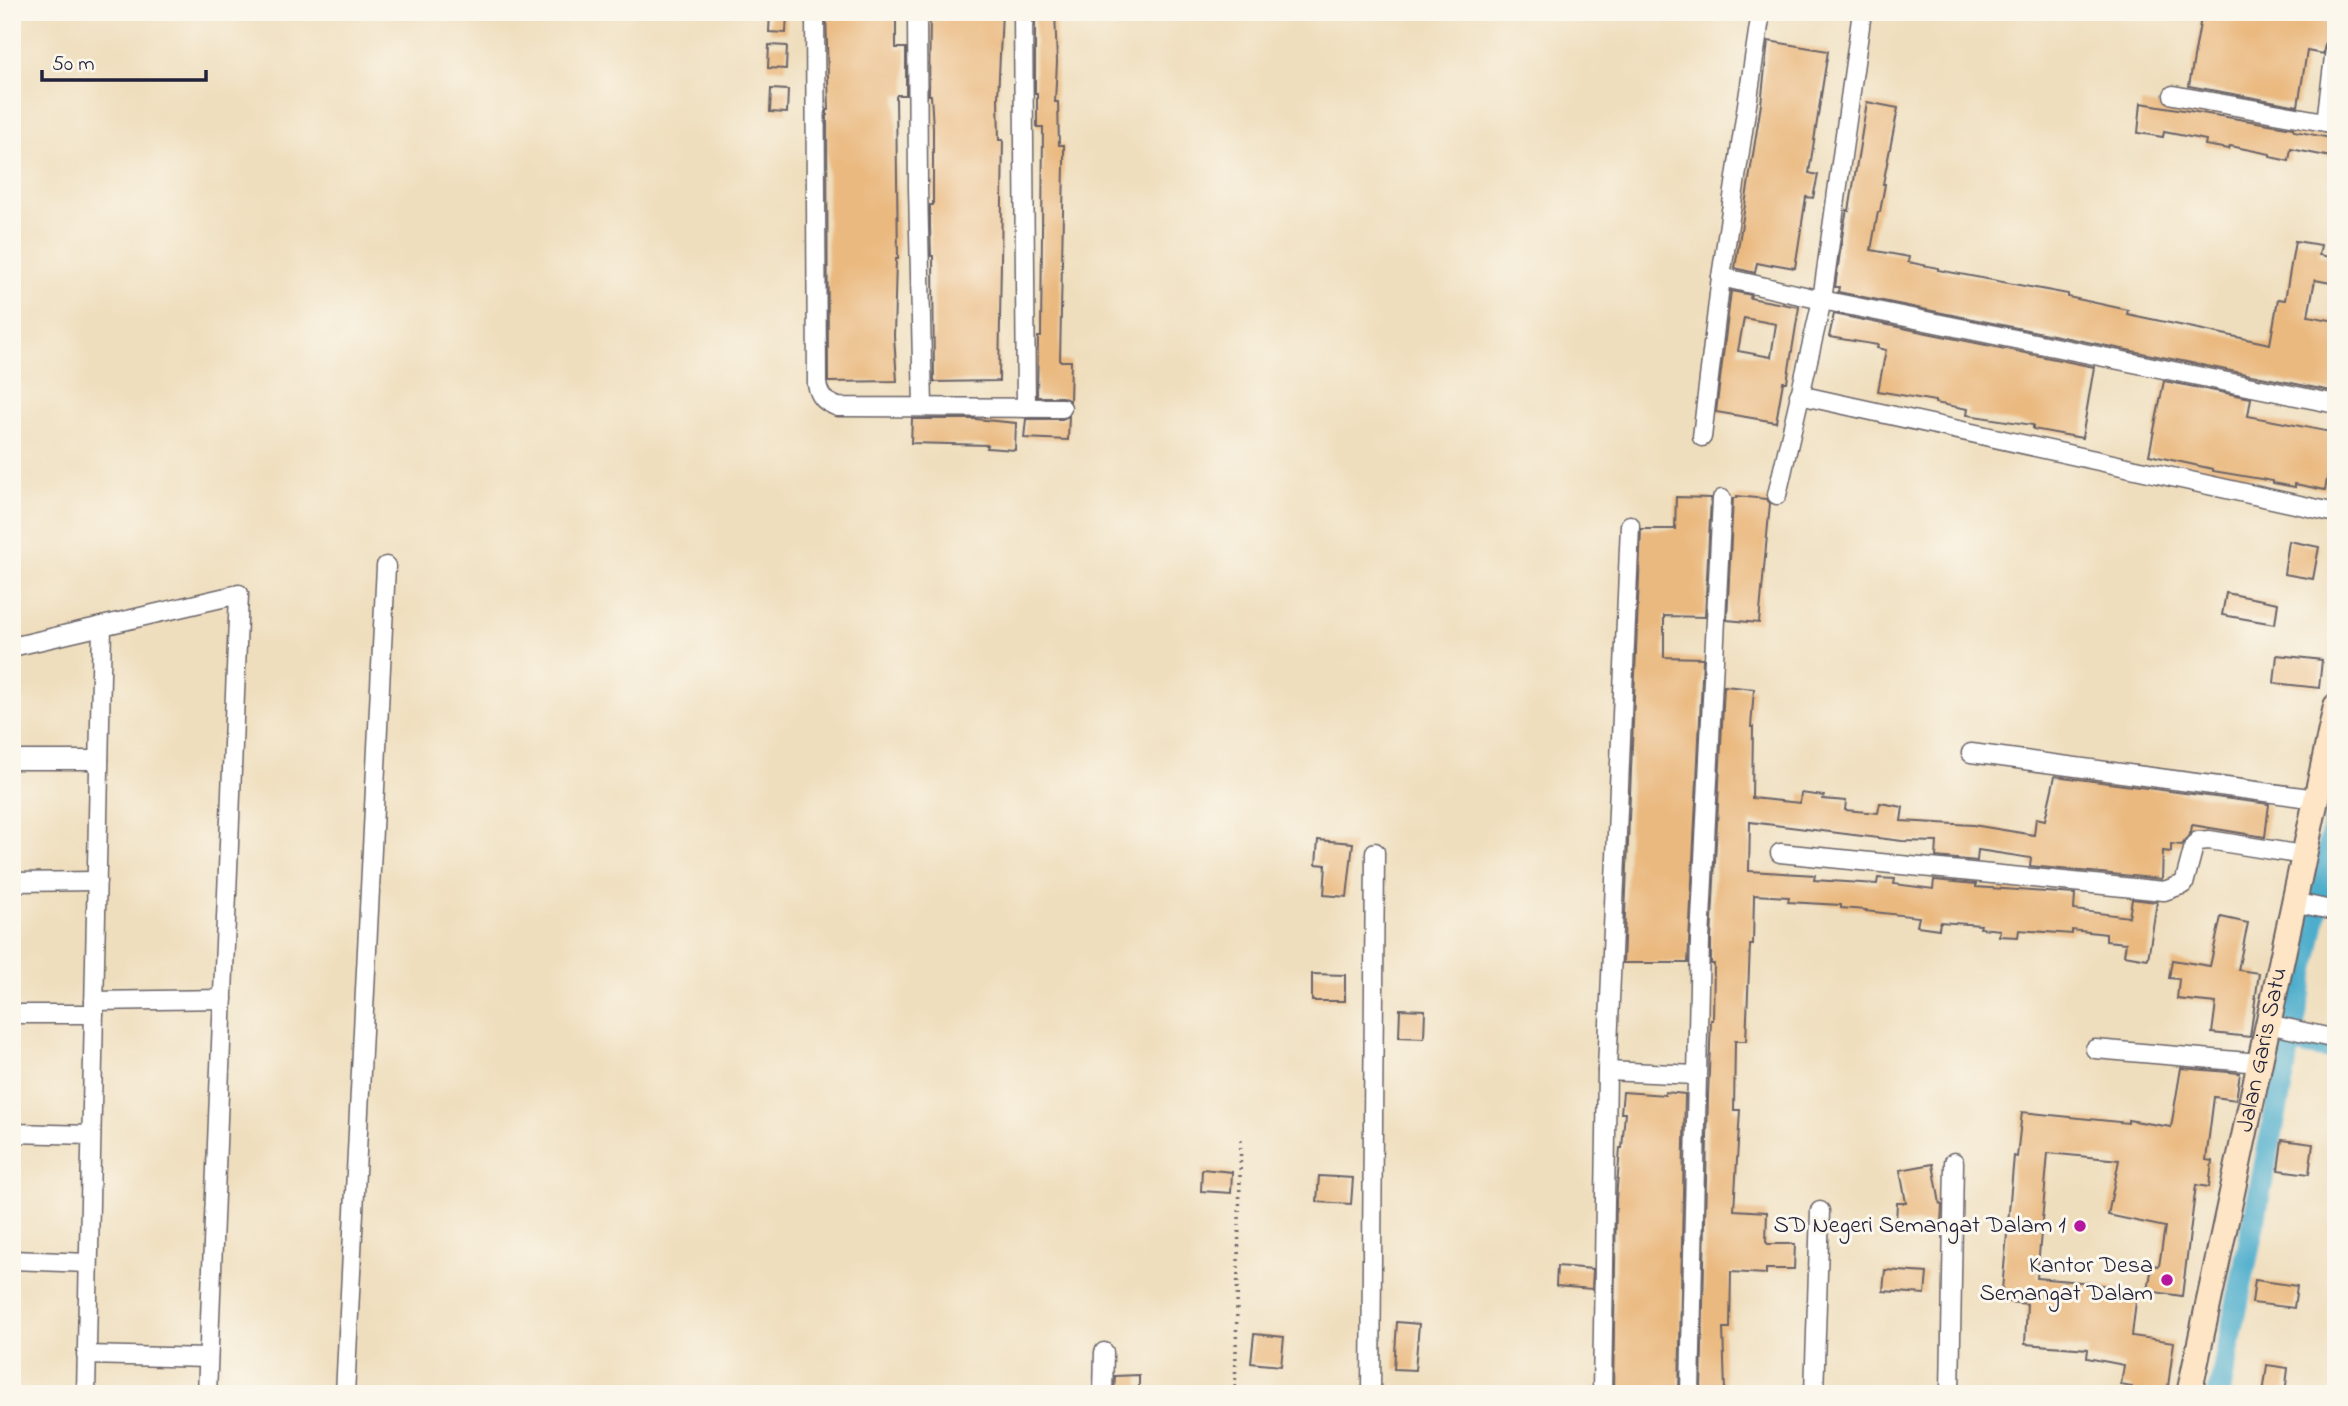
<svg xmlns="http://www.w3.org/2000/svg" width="2348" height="1406" font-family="'Indie Flower',sans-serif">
  <rect width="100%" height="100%" fill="#fbf7ec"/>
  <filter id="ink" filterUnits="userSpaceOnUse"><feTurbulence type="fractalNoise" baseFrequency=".0143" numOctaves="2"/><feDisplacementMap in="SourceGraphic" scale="14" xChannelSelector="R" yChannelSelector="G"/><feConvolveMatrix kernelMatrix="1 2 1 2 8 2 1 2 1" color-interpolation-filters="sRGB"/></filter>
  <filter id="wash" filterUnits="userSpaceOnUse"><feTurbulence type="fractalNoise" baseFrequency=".00686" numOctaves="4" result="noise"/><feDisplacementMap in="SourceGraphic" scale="28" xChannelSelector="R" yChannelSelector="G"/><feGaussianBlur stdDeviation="1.57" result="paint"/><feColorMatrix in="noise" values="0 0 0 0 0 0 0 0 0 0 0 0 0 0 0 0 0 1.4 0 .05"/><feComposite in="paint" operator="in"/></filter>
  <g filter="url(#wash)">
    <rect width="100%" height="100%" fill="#efdebd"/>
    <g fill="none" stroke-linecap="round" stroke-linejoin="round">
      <g stroke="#4dadcc" stroke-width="23">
        <path d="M2290,1041L2336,1050"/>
        <path d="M2219,1394L2336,813"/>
      </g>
    </g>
    <g id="blocks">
      <g fill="#eab980" fill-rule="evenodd">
        <path d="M770,12H787L786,33L769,32Z"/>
        <path d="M826,12H847V16H896V48H906V95H897L896,97L898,259H896L894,336L897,381L828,382L827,110H829Z"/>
        <path d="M930,12H1002L998,98L999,140H1003L999,381L934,382L933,256H931L930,227V205H933V128L931,95H929Z"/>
        <path d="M1035,12H1055L1057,62L1055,102H1058L1059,145H1064V164L1060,361H1071L1070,401L1062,397H1037L1038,337H1041L1043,127H1037V93H1035Z"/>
        <path d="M2202,12L2324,13L2330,22L2323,54L2307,51L2298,106L2189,86Z"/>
        <path d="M1768,41L1828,51L1809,173L1818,175L1813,198L1806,197L1795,268L1772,264V266L1757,263L1755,273L1735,268L1761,104Z"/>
        <path d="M769,45L787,46L786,69L768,68Z"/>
        <path d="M771,89L788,90L787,113L770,112Z"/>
        <path d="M1867,102L1898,108L1883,184H1885L1880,212H1878L1871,250L1909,257L1908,262L1938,268V270L2068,294V297L2128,310L2127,314L2270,344L2278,299L2285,300L2295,241L2321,245L2319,255L2336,258V284L2315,280L2308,316L2336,321V392L1838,292L1839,287H1835L1844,224L1847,210L1849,211Z"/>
        <path d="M2141,103L2293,128L2294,131L2336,139V158L2291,149L2289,161L2270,157V154L2230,146L2229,149L2205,145L2206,140L2164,132L2163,137L2138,133Z"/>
        <path d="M1731,291L1751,295L1750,298L1799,307L1787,382H1783L1776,422L1716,412ZM1744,318L1776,324L1771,357L1738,351Z"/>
        <path d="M1834,314L2094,367L2082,438L2033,429V425L1967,415L1968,409L1935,403V401L1878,391L1886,350L1877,348L1878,345L1829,337Z"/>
        <path d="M2164,381L2251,398L2248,416L2336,433V459L2331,458L2325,490L2295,484V487L2273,483V481L2213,471V469L2149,455Z"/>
        <path d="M1069,416L1068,440L1024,438L1026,419H1062Z"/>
        <path d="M912,419H975L1016,423L1015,450L987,448L988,445L911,443Z"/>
        <path d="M1737,496L1766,499L1770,503L1759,623L1727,620L1733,498H1737Z"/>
        <path d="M1676,497L1711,498L1705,617L1664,616V657L1703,658L1688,963H1623L1641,529H1675Z"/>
        <path d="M2289,541L2319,547L2313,579L2284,574Z"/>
        <path d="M2226,593L2278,603L2275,624L2222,615Z"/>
        <path d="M2277,655L2322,660L2319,688L2274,683Z"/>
        <path d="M1724,686L1754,689L1751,727H1753L1752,798L1800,803L1801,793L1824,796L1823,799L1846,801L1845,810L1878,813L1880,803L1903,807L1901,821L1973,825L2034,835L2036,818L2045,820L2055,776L2269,804L2265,837L2192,825L2191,832L2182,845L2171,844V852L2163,851L2162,879L2030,866L2031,858L1978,850L1977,861L1936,857L1937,842L1902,841L1750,822L1749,871L1815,875L1814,880L1877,884L1878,878L1895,879L1894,884L1933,889L1934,880L1976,884V887L2075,894L2074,910L2129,917L2132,899L2157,902L2148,959L2124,955L2126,943L2106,941V934L2072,930V934L2019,930L2018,937L1999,936L2000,930L1980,928L1981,925L1940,922L1939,929L1917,926L1919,917L1865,911L1866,910L1841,908V905L1788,902L1789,897L1754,895L1753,945H1750L1746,1041H1735L1734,1110H1740L1734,1210L1767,1212L1766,1242L1768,1244H1795L1794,1269H1766V1274L1731,1272L1730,1328H1723L1725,1391H1701L1708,1096L1711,1020H1713L1714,964H1711V940Z"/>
        <path d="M1318,840L1353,843L1347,897L1324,895L1326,865L1316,864Z"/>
        <path d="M2221,917L2248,923L2238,970L2259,973L2250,1037L2212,1033L2216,1003L2177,999L2179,979L2169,978L2172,960L2210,966Z"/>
        <path d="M1312,974L1345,975V1001H1312Z"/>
        <path d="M1400,1009L1425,1010L1424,1038L1399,1037Z"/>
        <path d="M2181,1068L2240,1073L2236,1100L2214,1097L2206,1160L2212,1161L2209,1187L2196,1185L2182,1296L2148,1291L2152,1265L2159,1266L2165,1227L2108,1215L2119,1160L2048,1153L2037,1278L2092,1283L2137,1292L2132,1336L2174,1342L2167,1394H2131L2132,1387L2121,1385L2124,1365L2087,1358L2088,1349L2025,1344L2027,1304L2001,1301L2014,1156L2017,1157L2022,1112L2128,1123V1120L2171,1127Z"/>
        <path d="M1623,1092L1665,1095V1092L1685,1094L1679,1394H1613L1616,1200L1620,1148H1622L1625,1113H1621Z"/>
        <path d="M2282,1140L2313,1144L2309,1174L2278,1170Z"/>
        <path d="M1933,1164L1940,1204L1942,1205L1941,1224L1896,1223L1897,1203H1906L1900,1170Z"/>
        <path d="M1202,1169L1232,1172L1231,1193L1201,1191Z"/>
        <path d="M1319,1176L1353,1178L1351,1204L1317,1202Z"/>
        <path d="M1557,1266L1593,1269L1592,1289L1556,1286Z"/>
        <path d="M1885,1270L1927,1273L1925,1294L1883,1291Z"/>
        <path d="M2255,1280L2297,1286L2294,1308L2252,1303Z"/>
        <path d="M1397,1322L1419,1324L1415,1370L1394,1369Z"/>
        <path d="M1254,1334L1284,1337L1281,1366L1251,1363Z"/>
        <path d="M2267,1365L2288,1368L2285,1394H2263Z"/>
        <path d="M1139,1375V1394H1114L1115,1376Z"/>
      </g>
    </g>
  </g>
  <g filter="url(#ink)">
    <use href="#blocks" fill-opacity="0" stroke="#6a6468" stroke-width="2"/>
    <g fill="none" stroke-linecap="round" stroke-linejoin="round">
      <g stroke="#6a6468" stroke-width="21">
        <g id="street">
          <path d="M815,12L817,384C820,398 825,402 838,407L1062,408"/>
          <path d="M917,12L918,187L923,407"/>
          <path d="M1023,12L1026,408"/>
          <path d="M1761,12L1721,277L1822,300L2336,404"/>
          <path d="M2335,12L2336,13"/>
          <path d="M2173,95L2336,124"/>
          <path d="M2326,122L2336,41"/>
          <path d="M1799,395L2336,513"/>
          <path d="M1702,437L1721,277"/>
          <path d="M1777,495L1822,300L1862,12"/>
          <path d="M12,647L239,594L207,1394"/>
          <path d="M1971,753L2317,799"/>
          <path d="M12,760H99"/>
          <path d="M1780,853L2164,891L2184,884L2194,846L2198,841L2209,840L2303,855"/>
          <path d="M12,882L97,881"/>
          <path d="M2293,902L2336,911"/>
          <path d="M94,1001L223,999"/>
          <path d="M12,1014H94"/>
          <path d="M2268,1024L2336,1039"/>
          <path d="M2095,1049L2260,1063"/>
          <path d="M1607,1071L1696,1075"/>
          <path d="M12,1133L91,1135"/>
          <path d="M12,1260L88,1263"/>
          <path d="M86,1355L208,1358"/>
          <path d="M86,1394L102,626"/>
          <path d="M345,1394L386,566"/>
          <path d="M1103,1394L1104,1352"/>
          <path d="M1371,1394L1375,852"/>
          <path d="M1602,1394L1607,1071L1630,525"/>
          <path d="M1690,1394L1700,940L1722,499"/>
          <path d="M1814,1394L1820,1211"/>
          <path d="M1950,1394L1954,1162"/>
        </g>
      </g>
      <g stroke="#6a6468" stroke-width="28">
        <g id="secondary">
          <path id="s1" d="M2189,1394L2336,706"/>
        </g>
      </g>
      <path stroke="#6a6468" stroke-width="3.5" stroke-dasharray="2 5" stroke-linecap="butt" d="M1235,1394L1241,1135"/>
      <use href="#street" stroke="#fff" stroke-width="18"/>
      <use href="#secondary" stroke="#fde5c5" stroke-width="24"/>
    </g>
  </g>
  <g fill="#b5179e" stroke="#fbf7ec" stroke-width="2.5">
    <circle cx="2080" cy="1226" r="7"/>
    <circle cx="2167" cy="1280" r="7"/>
  </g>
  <g text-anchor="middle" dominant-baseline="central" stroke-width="6" stroke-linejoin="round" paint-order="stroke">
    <g font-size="24" fill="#22223b" stroke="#fbf7ec">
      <text stroke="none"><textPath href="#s1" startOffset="352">Jalan Garis Satu</textPath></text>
    </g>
    <g font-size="24" fill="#22223b" stroke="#fbf7ec" text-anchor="end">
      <text x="2066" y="1226">SD Negeri Semangat Dalam 1</text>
      <text x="2153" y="1266">Kantor Desa<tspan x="2153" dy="28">Semangat Dalam</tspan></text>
    </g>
  </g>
  <rect width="2348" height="1406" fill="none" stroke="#fbf7ec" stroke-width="42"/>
  <path d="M42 70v10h164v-10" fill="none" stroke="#22223b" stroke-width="3.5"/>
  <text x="52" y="70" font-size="21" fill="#22223b" stroke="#fbf7ec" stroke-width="5" paint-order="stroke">50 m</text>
</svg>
